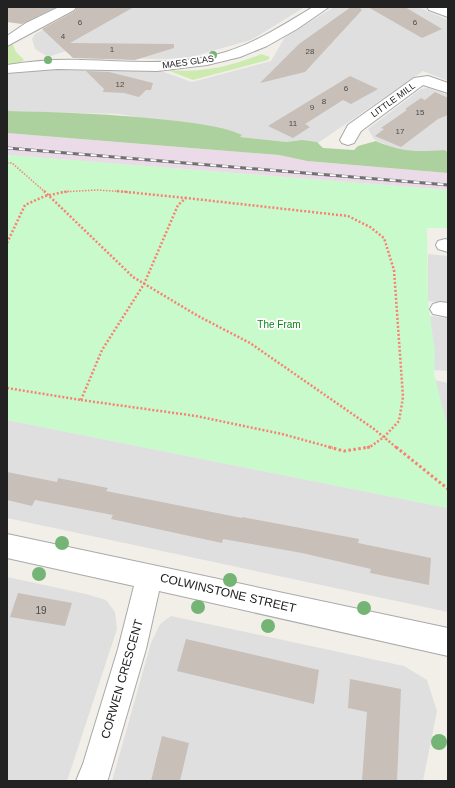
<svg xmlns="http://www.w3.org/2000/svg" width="455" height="788" font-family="Arial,sans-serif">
  <rect width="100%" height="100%" fill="#f2efe9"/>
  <g fill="#e0dfdf">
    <path d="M84,7H305L251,40L191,57L168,59L92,58L82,46L48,57L35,49L32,39L35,34Z"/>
    <path d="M334,7H418L448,20V81L423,71L315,145L239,137L241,135L119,114L7,111V74L50,70L161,71L192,82L271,61L285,37Z"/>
    <path d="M428,88L448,95V156L433,167L374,139L368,129L421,89Z"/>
    <path d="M428,254L448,256V303L428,301Z"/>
    <path d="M430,316L448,318V371L434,370Z"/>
    <path d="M434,380L448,383V428L445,421Z"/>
    <path d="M7,420L448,508V612L7,518Z"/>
    <path d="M7,577L86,594L106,600L115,612L117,629L67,781H7Z"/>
    <path d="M171,616L404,666L427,680L437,711L423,781H112L151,643L160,624Z"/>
  </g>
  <path fill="#ebdbe8" d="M7,133L279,155L307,161L448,173V190L7,155Z"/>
  <g fill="#cdebb0">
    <path d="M12,43L16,52L24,60L19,64L7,66V47Z"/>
    <path d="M261,54L270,57L268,60L193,80L167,70C200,73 231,67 261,54Z"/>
  </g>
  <path fill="#add19e" d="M7,111C62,112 113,114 168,120C193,123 219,125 242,135L240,137L287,142L302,140L317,142L323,148L354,150L358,146L376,141C401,152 417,152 444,150L448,152V173L307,161L279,155L7,133Z"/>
  <path fill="#c8facc" d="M10,155L448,190V228H427L428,301L435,352L434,374L448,428V508L7,420V160Z"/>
  <g fill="#c7bfb8">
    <path d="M7,7H56L22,24L7,22Z"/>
    <path d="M77,7H134L70,43L174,44V48L135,60L73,58L42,29L75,11Z"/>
    <path d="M351,7H359L362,10L305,72L260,83L299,44Z"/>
    <path d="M368,7H405L442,29L422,38Z"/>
    <path d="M86,71L109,72L153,83L151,90H146L139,97L124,93L103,92L104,89Z"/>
    <path d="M350,76L378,89L351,104L343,100L305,124L310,127L293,138L268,126Z"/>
    <path d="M435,92L448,98V115L438,119L401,147L375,136L384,129L381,128L407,110L405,109L421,98L425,100Z"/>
    <path d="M7,472L57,482L58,478L108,488L106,491L242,518V517L359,539L358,543L431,558L429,585L370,573L371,569L302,553L223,539L222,543L111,519L113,515L35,500L32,506L7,500Z"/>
    <path d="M18,593L72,603L65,626L10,617Z"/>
    <path d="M186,639L319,670L314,704L177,671Z"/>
    <path d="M350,679L401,689L397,781H362L367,712L348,708Z"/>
    <path d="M162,736L189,743L180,781H151Z"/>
  </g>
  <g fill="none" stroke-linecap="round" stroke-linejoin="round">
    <g stroke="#a9a9a9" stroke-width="2">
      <g id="minor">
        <path d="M59,7H76L74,10L7,46V36L26,23Z"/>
        <path d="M313,7H329L297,29L267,46L240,57L207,65L157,71L57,69L7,73V65C32,61 57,59 82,60C127,61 172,66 215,55C252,46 281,26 313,7Z"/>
        <path d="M427,7L448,8V17L429,10Z"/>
        <path d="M428,76L448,83V93L423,85L361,131L354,143L348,145L342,143L340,140L348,125L414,78Z"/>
        <path d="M445,239L448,240V252L438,249L436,245L438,241Z"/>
        <path d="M440,302L448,303V317L433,314L430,309L433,304Z"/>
        <path d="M7,534L448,628V656L159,591L146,649L108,779L107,781H76L83,764L118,649L134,586L7,558Z"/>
      </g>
    </g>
    <g stroke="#fa8072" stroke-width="1.5" stroke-dasharray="1.5 1.5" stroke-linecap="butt">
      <path d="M7,163H12L45,192"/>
      <path d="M61,192L97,190L128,192"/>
    </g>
    <g stroke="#fa8072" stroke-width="2.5" stroke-dasharray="2 2" stroke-linecap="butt">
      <path d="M44,191L133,277L198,316L250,343L374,429L397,448"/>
      <path d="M117,191L186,198"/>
      <path d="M7,243L25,205L45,196L69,191"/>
      <path d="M7,388L81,400"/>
      <path d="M81,400L196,416L282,434L333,448"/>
      <path d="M81,400L102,350L144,284L178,205L186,198L348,216L370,227L384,238L394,270L403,397L399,421L384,437L370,447L364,448"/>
    </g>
    <g stroke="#fa8072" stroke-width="3" stroke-dasharray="2.5 2.5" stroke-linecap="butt">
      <path d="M329,447L344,451L370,447"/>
      <path d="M396,447L448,489"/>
    </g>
    <use href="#minor" fill="#fff" fill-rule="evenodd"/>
    <g stroke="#707070" stroke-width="3">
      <path id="rail" d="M7,148L448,185"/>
    </g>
    <use href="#rail" stroke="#fff" stroke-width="2" stroke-dasharray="6" stroke-linecap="butt"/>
  </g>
  <g fill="#74b475">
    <circle cx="213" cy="55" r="4"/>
    <circle cx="48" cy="60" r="4"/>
    <circle cx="62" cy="543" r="7"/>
    <circle cx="39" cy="574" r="7"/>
    <circle cx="230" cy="580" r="7"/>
    <circle cx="198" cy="607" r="7"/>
    <circle cx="364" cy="608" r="7"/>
    <circle cx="268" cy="626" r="7"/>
    <circle cx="439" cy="742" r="8"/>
  </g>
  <g text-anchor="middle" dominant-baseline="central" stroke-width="3.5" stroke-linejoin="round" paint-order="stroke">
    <g font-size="8" fill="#4b4948">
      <text x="80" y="22">6</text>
      <text x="415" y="22">6</text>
      <text x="63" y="36">4</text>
      <text x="112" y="49">1</text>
      <text x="310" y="51">28</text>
      <text x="120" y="84">12</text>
      <text x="346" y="88">6</text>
      <text x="324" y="101">8</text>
      <text x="312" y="107">9</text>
      <text x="420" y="112">15</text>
      <text x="293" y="123">11</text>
      <text x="400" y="131">17</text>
    </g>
    <g font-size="9" fill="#222" stroke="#fff">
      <text transform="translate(188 62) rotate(-8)">MAES GLAS</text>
      <text transform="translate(393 100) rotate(-36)">LITTLE MILL</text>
    </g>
    <g font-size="10" fill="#0c8416" stroke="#fff">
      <text x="279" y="324">The Fram</text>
    </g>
    <g font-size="10" fill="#4b4948">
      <text x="41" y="610">19</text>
    </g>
    <g font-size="12" fill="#222" stroke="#fff">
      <text transform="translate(228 593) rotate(13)">COLWINSTONE STREET</text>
      <text transform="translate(122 679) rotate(-74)">CORWEN CRESCENT</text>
    </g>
  </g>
  <rect width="455" height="788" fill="none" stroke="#222222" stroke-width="16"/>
</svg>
